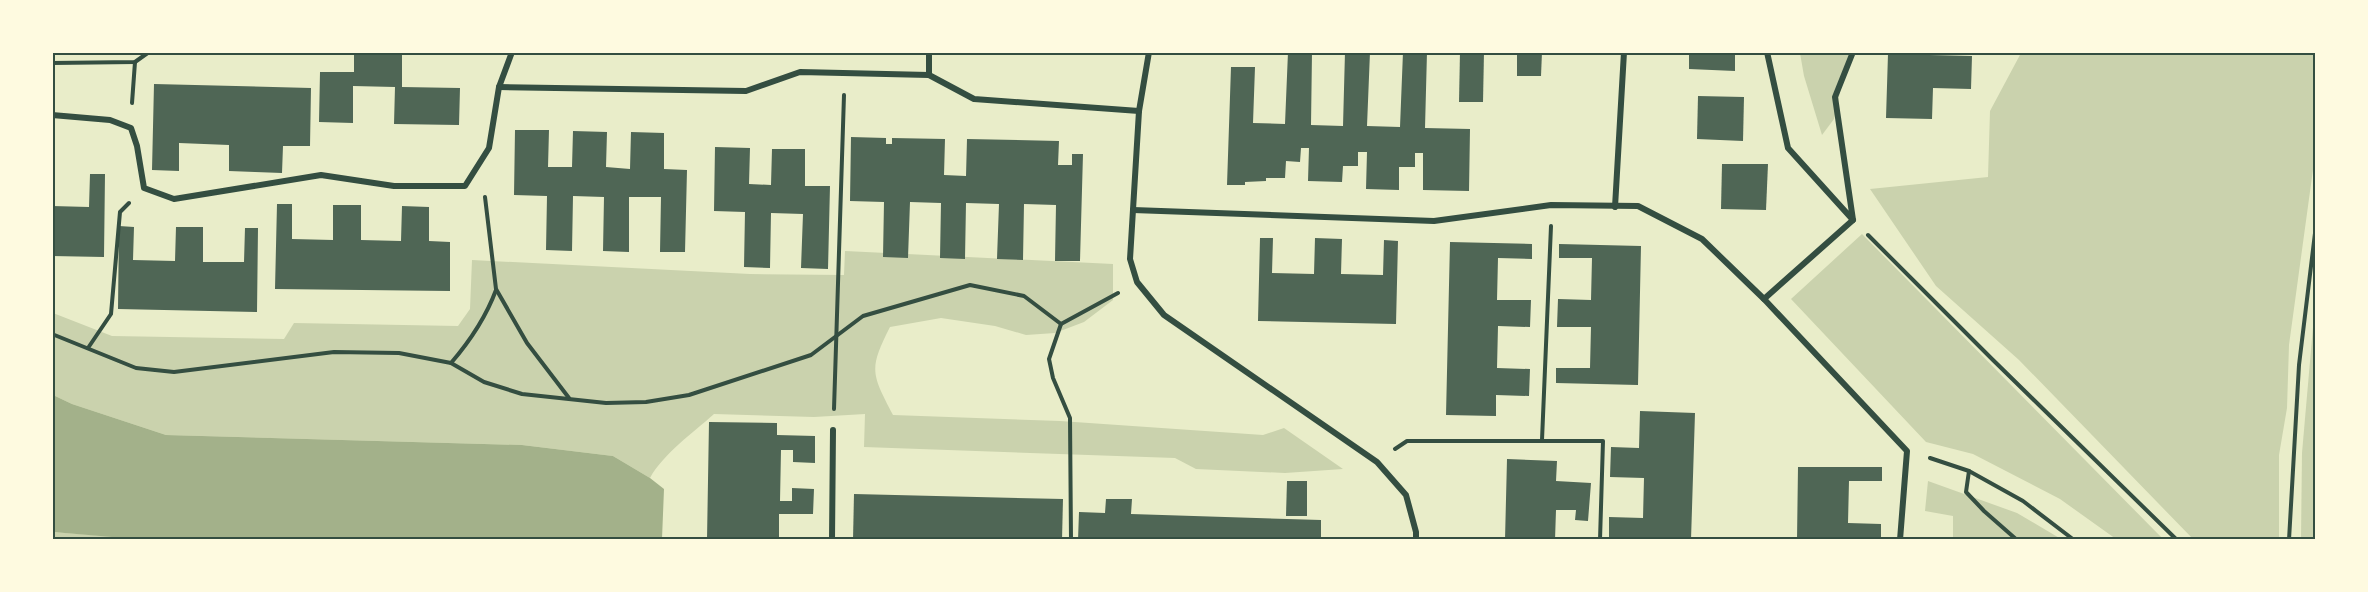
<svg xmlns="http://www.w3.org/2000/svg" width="2368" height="592" font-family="Manrope,sans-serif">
  <rect width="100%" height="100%" fill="#e9edc9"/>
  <g fill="#cad2ad">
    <path d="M1800,53H1852L1843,79L1834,119L1822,135L1804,76Z"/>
    <path d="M2021,53H2315V59H2313L2316,65L2315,155L2289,345L2287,408L2279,455V539H2193L2019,360L1936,286L1870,189L1988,177L1990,111Z"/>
    <path d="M1862,234L2163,539H2116L2060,499L1973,454L1926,442L1791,299Z"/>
    <path d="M845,251L1113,264V300L1084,322L1055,333L1026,335L995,326L941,318L890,327C868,370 872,374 893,415L1060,421L1263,435L1284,428L1343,469L1285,473L1196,469L1175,458L864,447L865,414L814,417L714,414C693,433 664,453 650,478L613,456L522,445L166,435L72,404L53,395V313L112,336L284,339L294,323L458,326L470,309L472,260L750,274L844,275Z"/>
    <path d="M2315,304V539H2301L2302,453Z"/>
    <path d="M1928,481L2017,513L2061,539H1953V516L1925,511Z"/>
    <path d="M52,532L147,539H53Z"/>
  </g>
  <path fill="#a3b18a" d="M53,395L72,404L166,435L522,445L613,456L650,478L664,489L662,539L147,540L53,532Z"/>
  <g fill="#4f6655">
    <path d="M354,52H402V87L460,88L459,125L394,124L395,87L353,86V123L319,122L320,72H354Z"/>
    <path d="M1288,52H1312L1311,125L1343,126L1345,52H1370L1367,126L1400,127L1403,52H1427L1425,128L1470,129L1469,191L1423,190V153H1415V167H1399V190L1366,189L1367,152H1358V166H1343L1342,182L1308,181L1309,148H1301L1300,162L1286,161L1285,178H1266V181L1245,182V185H1227L1231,67H1255L1253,123L1285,124Z"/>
    <path d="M1460,52H1484L1483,102H1459Z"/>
    <path d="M1517,52H1542L1541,76H1517Z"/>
    <path d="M1689,52H1735V71L1689,69Z"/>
    <path d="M1888,54L1972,56L1971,89L1933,88L1932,119L1886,118Z"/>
    <path d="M154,84L311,88L310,146H283L282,173L255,172L229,171V145L179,143V171L152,170Z"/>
    <path d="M1698,96L1744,97L1743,141L1697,139Z"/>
    <path d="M515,130H549L548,167H572L573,131L607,132L606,167L630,169L631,132L664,133V169L687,170L685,252H660L661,197H629V252L603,251L604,197L573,196L572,251L546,250L547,196L514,195Z"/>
    <path d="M851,137L886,138V144H892V138L945,139L944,175L966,176L967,139L1059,141L1058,165H1072V154H1083L1080,261H1055L1056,205L1024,204L1023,260L997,259L999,204L966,203L965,259L940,258L941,203L910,202L908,258L883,257L884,202L850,201Z"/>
    <path d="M715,147L750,148L749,184L771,185L772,149H805V186H830L828,269L801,268L803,214L771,213L770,268L744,267L745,212L714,211Z"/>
    <path d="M1722,164H1768L1766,210L1721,209Z"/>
    <path d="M90,174H105L104,257L52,256V206L89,207Z"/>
    <path d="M277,204H292V239L333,240V205H361V240L401,241L402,206L429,207V241L450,242V291L275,289Z"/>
    <path d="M119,226L134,227L133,260L175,261L176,227H203V262H244L245,228H258L257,312L118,309Z"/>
    <path d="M1260,238H1273L1272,273L1314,274L1315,238L1342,239L1341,274L1383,275L1384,240L1398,241L1396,324L1258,321Z"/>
    <path d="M1450,242L1532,244V259L1498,258L1497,300H1531L1530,327L1498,326L1497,368L1530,369L1529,396L1496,395V416L1446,415Z"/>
    <path d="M1559,244L1641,246L1638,385L1556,383V368H1590L1591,327H1557L1558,299L1591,300L1592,258H1559Z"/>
    <path d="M1640,411L1695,413L1691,540H1609V517L1643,518L1644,478L1610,477L1611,447L1639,448Z"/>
    <path d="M709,422L777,423V435L815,436V463L793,462V450H781L780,501H792V488L814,489L813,514H779V540H707Z"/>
    <path d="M1507,459L1557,461L1556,481L1591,483L1588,521L1575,520L1576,510H1556L1555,540H1505Z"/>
    <path d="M1798,467H1882V481H1849L1848,523L1881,524V540H1797Z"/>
    <path d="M1287,481H1307V516H1286Z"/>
    <path d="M854,494L1063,499L1062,540H853Z"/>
    <path d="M1106,499H1132L1131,514L1321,520V540H1078L1079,512L1105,513Z"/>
  </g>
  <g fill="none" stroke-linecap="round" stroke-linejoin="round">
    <g stroke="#344e41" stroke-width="4">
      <path d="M52,63L135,62L149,52"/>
      <path d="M132,103L135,62"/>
      <path d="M485,197L496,289L527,343L569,398"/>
      <path d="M1868,235L1993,360L2177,540"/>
      <path d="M52,334L136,368L174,372L334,352L399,353L451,363L484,382L522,394L606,403L646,402L689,395L811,355L863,316L970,285L1024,296L1061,324"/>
      <path d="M88,348L111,314L120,212L129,203"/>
      <path d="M451,363C470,341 486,317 496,290"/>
      <path d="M834,409L844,95"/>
      <path d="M1542,440L1551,226"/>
      <path d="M1395,449L1407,441H1603L1600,540"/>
      <path d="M1930,458L1969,471L2023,501L2074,540"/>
      <path d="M1969,471L1966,492L1984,511L2017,540"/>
      <path d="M1071,540L1070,418L1053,378L1049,359L1061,324L1118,293"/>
      <path d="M2289,540L2299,365L2316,225"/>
    </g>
    <g stroke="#344e41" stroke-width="6">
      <path d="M1149,52L1139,111L1130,259L1137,282L1164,315L1377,462L1406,495L1416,532V540"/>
      <path d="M1767,52L1788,148L1853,220L1835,97L1853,52"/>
      <path d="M929,75V52"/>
      <path d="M499,87L746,91L800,72L929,75L974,99L1139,111"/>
      <path d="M52,115L110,120L131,128L137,146L144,188L174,199L321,175L394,186H465L489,148L499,87L512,52"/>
      <path d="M1615,207L1624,52"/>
      <path d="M1133,210L1434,221L1551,205L1638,206L1702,239L1764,299L1907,451L1900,540"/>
      <path d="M1764,299L1853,220"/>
      <path d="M832,540L833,430"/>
    </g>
  </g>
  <rect width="2368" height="592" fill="none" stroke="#fefae0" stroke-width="108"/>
  <rect x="54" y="54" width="2260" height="484" fill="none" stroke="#344e41" stroke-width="2"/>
</svg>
